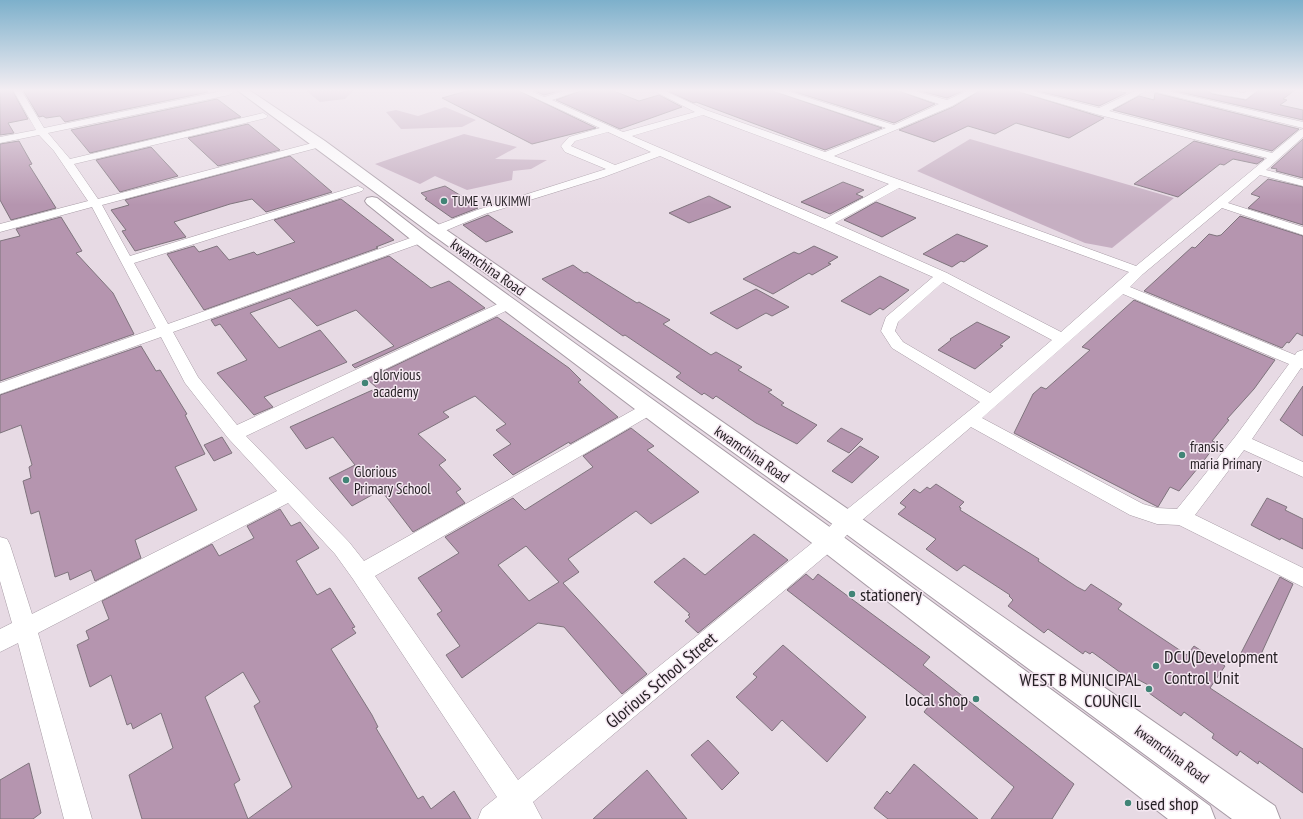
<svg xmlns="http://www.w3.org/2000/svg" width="1303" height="819" font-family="'PT Sans Narrow',sans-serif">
  <rect width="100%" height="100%" fill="#e7dae4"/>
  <g fill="#c6afc2">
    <path d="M305,90H354L345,99L320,102Z"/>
    <path d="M445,107L476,120L462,127L401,129L386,112L396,110L418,116Z"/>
    <path d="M464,134L517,147L495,159L547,160L531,169L513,171L512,180L467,190L435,176L420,184L375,164Z"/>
    <path d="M970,139L1174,198L1112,248L1085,243L917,171Z"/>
  </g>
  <g fill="#b595af" stroke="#7f747d" fill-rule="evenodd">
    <path d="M0,90H12L28,119L8,123L14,133L0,135Z"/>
    <path d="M23,90H206L208,92L65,122L60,116L46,118L43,116L39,117Z"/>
    <path d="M470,90H517L596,128L532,144L442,98Z"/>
    <path d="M533,90H562L544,95Z"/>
    <path d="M583,90H611L639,101L659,95L682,107L620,129L556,100Z"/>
    <path d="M670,90H770L882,128L825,150L696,102L694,103L670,92Z"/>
    <path d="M789,90H896L935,104L894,123Z"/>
    <path d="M917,90H965L947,98Z"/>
    <path d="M981,90H1013L1104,118L1069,138L1016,123L995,134L968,126L934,142L899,130L953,107Z"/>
    <path d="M1034,90H1112L1126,93L1099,106Z"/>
    <path d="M1171,90H1207L1212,94L1246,100L1259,90H1295L1283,99L1287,100L1280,105L1303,110V120Z"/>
    <path d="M1155,93L1299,129L1272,151L1113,110L1139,96L1154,100Z"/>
    <path d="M217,99L241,117L90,153L71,130Z"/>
    <path d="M248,124L280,150L218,166L188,138Z"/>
    <path d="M1303,139V178L1276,171L1277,169L1271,168Z"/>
    <path d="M19,141L32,164L29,165L56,208L11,220L0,200V144Z"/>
    <path d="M1194,141L1264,159L1257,164L1233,159L1224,165L1220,164L1178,197L1134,184Z"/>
    <path d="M151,147L178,176L120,192L96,160Z"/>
    <path d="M290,156L332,192L266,212L252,199L230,204L174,222L186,237L135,251L122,231L126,230L111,210L129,205L125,200Z"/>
    <path d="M1268,179L1303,187V225L1248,208L1260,197L1251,194Z"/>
    <path d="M843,182L864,190L856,194L863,197L830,214L801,202Z"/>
    <path d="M445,186L468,200L478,208L452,218L425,199L427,198L421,193Z"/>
    <path d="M709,196L731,207L689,223L669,213Z"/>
    <path d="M341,199L394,240L376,247L378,248L204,310L167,254L194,246L199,252L217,246L229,260L254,252L257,255L295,242L274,220Z"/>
    <path d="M876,202L916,218L882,237L844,220Z"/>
    <path d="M488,215L513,232L486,242L463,225Z"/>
    <path d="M1240,216L1303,236V336L1297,333L1289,343L1287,342L1282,348L1144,291L1192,247L1195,248L1209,234L1217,236L1221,235Z"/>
    <path d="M61,217L82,251L76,253L113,293L134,334L0,381V241L20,236L16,229Z"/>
    <path d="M957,234L988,246L964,262L961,261L952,267L923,254Z"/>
    <path d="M814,246L838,257L828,263L831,264L812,275L809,273L773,294L743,279L794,252L799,254Z"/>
    <path d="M389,256L431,288L449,281L485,308L355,368L352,365L394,346L356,310L317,326L290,298L250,313L279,348L320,330L347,362L264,397L273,407L254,415L217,373L247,360L220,324L215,326L211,320Z"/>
    <path d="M573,265L584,273L587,272L637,303L639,302L670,320L663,324L711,355L716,352L742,367L738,370L772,390L768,392L784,403L781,405L817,425L797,444L756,423L716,396L713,399L704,393L702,395L676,377L681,373L625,335L623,336L542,279Z"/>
    <path d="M880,276L909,290L883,310L880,308L870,315L841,301Z"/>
    <path d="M756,289L789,307L772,316L766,313L737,329L710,313Z"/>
    <path d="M1134,300L1275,360L1254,389L1227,419L1229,420L1212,441L1217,443L1202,463L1179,491L1170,487L1158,507L1014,433L1033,394L1041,387L1046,389L1090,350L1082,347Z"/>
    <path d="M497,317L569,368L581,380L578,382L618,417L570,444L569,442L513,475L493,455L511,444L496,430L506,424L475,396L443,412L449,417L418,434L446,460L439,465L461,489L456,492L465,503L413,532L381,490L352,506L329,478L355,465L333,437L306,449L290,427L377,388L367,379Z"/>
    <path d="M977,322L1010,337L1000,345L1003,346L975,369L938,350L951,340L950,339Z"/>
    <path d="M141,346L156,371L160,370L187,414L185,415L205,454L175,467L197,510L135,540L141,558L95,581L91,570L70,580L68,572L55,577L39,511L31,514L23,481L31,478L29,467L32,465L21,425L0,433V395Z"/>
    <path d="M1303,386V436L1280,420Z"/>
    <path d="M631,428L654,446L647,450L699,492L651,524L636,511L568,559L579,572L563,583L647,674L622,694L564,627L538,623L462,678L446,655L460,646L437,614L442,611L418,578L459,553L445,537L513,498L525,510L593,467L583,456ZM526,546L559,582L529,601L498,565Z"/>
    <path d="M841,428L863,439L849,453L827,441Z"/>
    <path d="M222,437L232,453L214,461L204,445Z"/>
    <path d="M860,446L879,457L852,483L832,471Z"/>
    <path d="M936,484L964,502L959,507L961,508L960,510L1039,559L1038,561L1077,587L1085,591L1091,584L1122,604L1118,609L1187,655L1194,646L1225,666L1210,688L1303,749V793L1259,761L1258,764L1240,751L1237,756L1212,738L1214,734L1184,712L1181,716L1149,693L1152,687L1137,679L1135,683L1092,652L1090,654L1085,651L1083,654L1048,629L1044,633L1008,606L1013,600L1009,596L1010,595L964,565L957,571L926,549L936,539L898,514L906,507L900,503L914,489L920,493L927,487L930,489Z"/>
    <path d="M1267,498L1287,507L1285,510L1303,519V549L1281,538L1280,540L1251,525Z"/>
    <path d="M280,509L291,526L300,522L319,548L296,561L317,595L330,588L355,627L352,628L356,633L331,649L372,715L378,727L376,728L418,799L423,796L431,809L454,791L471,819H142L129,775L173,748L161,713L133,729L131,723L127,725L111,675L90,687L77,645L89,639L86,631L109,619L102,601L212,544L219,556L254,538L247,526ZM243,672L260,702L254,706L292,787L248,819L234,784L240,780L205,697Z"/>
    <path d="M754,534L788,560L698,633L685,621L690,617L688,615L690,614L654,582L684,558L705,575Z"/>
    <path d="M806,574L813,580L818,574L930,657L923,665L1074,784L1052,819H991L1014,787L924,712L932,702L787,590Z"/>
    <path d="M1280,577L1293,584L1257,663L1241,653Z"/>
    <path d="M783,645L866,717L827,762L782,720L772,731L736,697L757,677L753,674Z"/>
    <path d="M708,740L739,773L722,790L691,755Z"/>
    <path d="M29,763L41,813L33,819H0V780Z"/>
    <path d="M914,764L978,819H888L874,808L887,791L890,794Z"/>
    <path d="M647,770L687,819H593Z"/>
  </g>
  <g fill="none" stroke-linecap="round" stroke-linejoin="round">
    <g stroke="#a79ba5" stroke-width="1">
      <g id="minor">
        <path d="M13,90H21L44,128L226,90H232L233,92L229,95L48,133L70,159L263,113L268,116L266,118L74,164L98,199L320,141L325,144L324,146L102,205L130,256L354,187L358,186L364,189L362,191L134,263L168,324L416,236H424L426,239L424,242L173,332L198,377L237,425L504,301H514L516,304L514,307L246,436L349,542L364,561L644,404L650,402L656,404L658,408L656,412L375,576L518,780L822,535L840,515L980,402L892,348L881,331L886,317L933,277L660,156L604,177L485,214L440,233H432L430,230L432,227L477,210L606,169L565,152L561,146L569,137L600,128L518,90H529L544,97L568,90H582L552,100L623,132L695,112L652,90H663L706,110L825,152L886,128L771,90H784L894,125L939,104L897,90H911L947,100L969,90H980L952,106L834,156L1136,266L1267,158L1096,114L1014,90H1028L1099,108L1137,90H1164L1303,122V128L1148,90L1109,111L1272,153L1300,130L1303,129V137L1266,170L1303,180V186L1260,175L1228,203L1303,227V235L1222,208L1143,274L1130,287L1295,355L1297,352L1303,350V369L1301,368L1252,439L1303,462V477L1244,450L1195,515L1303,568V587L1179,525L1157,524L1130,515L971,427L854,527L836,547L533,802L542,819H478L482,809L497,797L353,579L335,554L288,503L38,633L92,819H64L18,643L0,652V629L12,623L0,581V537L7,539L10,545L32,614L277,491L228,438L185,383L161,337L0,394V383L156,328L92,207L0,232V224L88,201L54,151L39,135L0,143V137L36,130ZM703,115L889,184L825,219L632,136ZM608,132L651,152L615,165L571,146L575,141ZM899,188L1129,272L1061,332L947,273L835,223ZM943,282L1052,340L990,393L903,342L895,331L898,322ZM1123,294L1289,364L1235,437L1177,509L1157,508L1143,504L982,418Z"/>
        <path d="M1208,90H1227L1244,93L1248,90H1258L1246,99L1212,93Z"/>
      </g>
    </g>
    <g stroke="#a79ba5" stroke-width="2">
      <g id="secondary">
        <path d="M237,90H249L325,141L442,227L1275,806L1280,819H1232L838,528L430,233Z"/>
        <path d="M372,197L377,198L426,236L838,533L1210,806L1215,819H1168L820,549L414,242L367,204L365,201L367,198Z"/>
      </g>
    </g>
    <use href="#minor" fill="#fff" fill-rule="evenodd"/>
    <use href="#secondary" fill="#fff" fill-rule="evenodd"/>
  </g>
  <linearGradient id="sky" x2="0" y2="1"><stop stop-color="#7db0cb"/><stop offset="0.44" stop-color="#f4eef3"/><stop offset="1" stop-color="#f4eef3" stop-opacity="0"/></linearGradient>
  <rect width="1303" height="205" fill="url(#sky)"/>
  <g fill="#418476" stroke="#f4e7f1" stroke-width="1.5">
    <circle cx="444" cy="201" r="4"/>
    <circle cx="365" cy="383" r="4"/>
    <circle cx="1182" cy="455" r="4"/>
    <circle cx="346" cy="480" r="4"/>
    <circle cx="852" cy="594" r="4"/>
    <circle cx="1156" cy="666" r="4"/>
    <circle cx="1149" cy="689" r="4"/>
    <circle cx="976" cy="699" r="4"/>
    <circle cx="1128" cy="803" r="4"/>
  </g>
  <g text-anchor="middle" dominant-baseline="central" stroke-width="3" stroke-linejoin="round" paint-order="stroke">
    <g font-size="13" fill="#231e22" stroke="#f4e7f1" text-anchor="start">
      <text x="452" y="201">TUME YA UKIMWI</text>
    </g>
    <g font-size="15" fill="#231e22" stroke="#f4e7f1">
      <text transform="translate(488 267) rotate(35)">kwamchina Road</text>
      <text transform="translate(752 454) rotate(35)">kwamchina Road</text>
      <text transform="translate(1172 754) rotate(36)">kwamchina Road</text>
    </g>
    <g font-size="15" fill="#231e22" stroke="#f4e7f1" text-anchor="start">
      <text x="373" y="374">glorvious<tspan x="373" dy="17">academy</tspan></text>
      <text x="1190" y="446">fransis<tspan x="1190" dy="17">maria Primary</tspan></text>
      <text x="354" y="471">Glorious<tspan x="354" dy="17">Primary School</tspan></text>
    </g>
    <g font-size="18" fill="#231e22" stroke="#f4e7f1" text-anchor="start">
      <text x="860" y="594">stationery</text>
      <text x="1164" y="656">DCU(Development<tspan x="1164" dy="21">Control Unit</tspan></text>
      <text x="1141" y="679" text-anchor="end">WEST B MUNICIPAL<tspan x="1141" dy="21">COUNCIL</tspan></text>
      <text x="968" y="699" text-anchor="end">local shop</text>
      <text x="1136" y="803">used shop</text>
    </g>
    <g font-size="18" fill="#231e22" stroke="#f4e7f1">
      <text transform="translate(661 680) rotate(-40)">Glorious School Street</text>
    </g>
  </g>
</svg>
